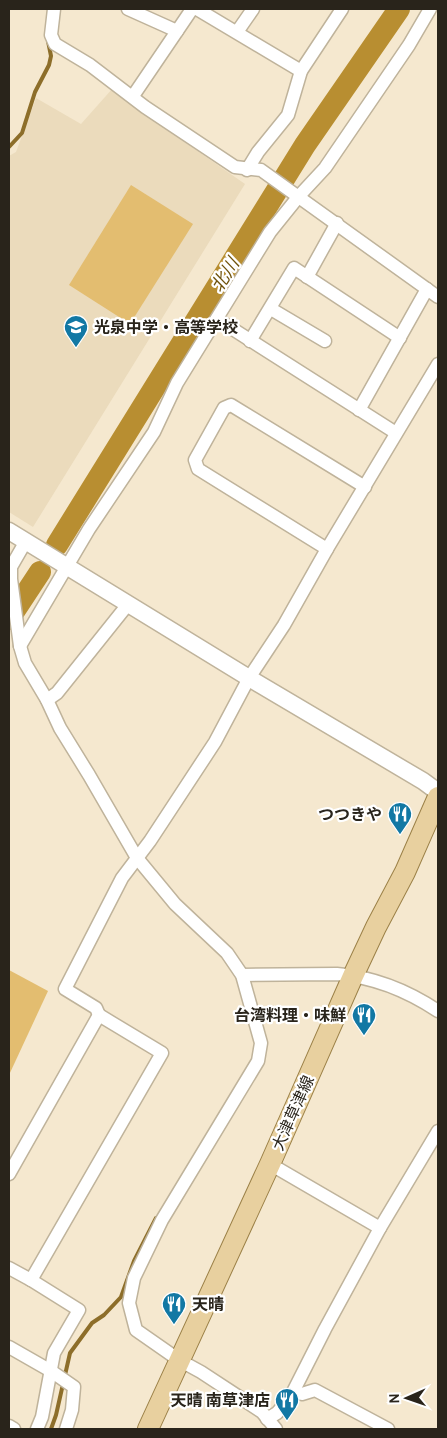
<svg xmlns="http://www.w3.org/2000/svg" width="447" height="1438" font-family="Cabin,'Noto Sans JP',sans-serif">
  <rect width="100%" height="100%" fill="#f5e8cf"/>
  <path fill="#ebdbbc" d="M113,88L137,109L245,184L33,527L9,512V156L16,152L36,98L81,124Z"/>
  <g fill="#e3bd70">
    <path d="M131,185L193,224L130,324L69,285Z"/>
    <path d="M9,970L48,991L9,1075Z"/>
  </g>
  <g fill="none" stroke-linecap="round" stroke-linejoin="round">
    <g stroke="#8d6e2a" stroke-width="4">
      <path d="M9,147L22,133L35,92L49,65L51,56L48,41"/>
      <path d="M51,1429L56,1415L70,1353L92,1323L104,1315L121,1297L134,1261L156,1218"/>
    </g>
    <g stroke="#b88e31" stroke-width="22">
      <path d="M57,545L305,145L399,9"/>
      <path d="M9,619L40,572"/>
    </g>
    <g stroke="#bfb39b" stroke-width="15">
      <g id="minor">
        <path d="M54,9L51,35L55,44L90,65L145,107L235,167L261,170L438,297"/>
        <path d="M128,9L177,31"/>
        <path d="M197,9L301,71"/>
        <path d="M237,32L253,9"/>
        <path d="M133,96L192,9"/>
        <path d="M247,170L258,152L288,115L301,71L342,9"/>
        <path d="M307,277L337,223"/>
        <path d="M271,309L325,341"/>
        <path d="M217,319L396,433"/>
        <path d="M250,341L294,268L400,338"/>
        <path d="M359,410L427,289"/>
        <path d="M26,541L11,567V579L20,646L25,663L47,700L60,728L89,775L137,858L175,904L227,953L242,975L261,1043L258,1061L162,1220L134,1278L129,1303L136,1330L179,1360L201,1372L262,1412L276,1429"/>
        <path d="M327,549L198,469L195,460L224,408L231,405L365,487"/>
        <path d="M20,646L89,529L154,432L177,383L270,232L299,196L325,168L409,45L430,9"/>
        <path d="M47,700L57,693L129,603"/>
        <path d="M242,975L337,974C373,977 408,991 438,1011"/>
        <path d="M99,1015L96,1008L65,989L122,878L150,841L215,742L249,678L284,625L327,549L438,364"/>
        <path d="M270,1164L380,1228"/>
        <path d="M9,1174L99,1015L162,1053L31,1280"/>
        <path d="M9,1268L31,1280L79,1310L54,1353L42,1417L37,1429"/>
        <path d="M9,1347L51,1371L74,1387L72,1410L66,1429"/>
        <path d="M293,1392L302,1394L315,1390L388,1429"/>
        <path d="M267,1419L277,1413L290,1398L325,1329L380,1228L438,1131"/>
        <path d="M9,1426L14,1429"/>
      </g>
    </g>
    <g stroke="#bfb39b" stroke-width="19">
      <path id="tertiary" d="M9,531L249,678L423,781L438,792"/>
    </g>
    <g stroke="#9b8047" stroke-width="22">
      <path id="primary" d="M148,1429L270,1164L353,976L376,927L405,872L438,797"/>
    </g>
    <use href="#minor" stroke="#fff" stroke-width="12"/>
    <use href="#tertiary" stroke="#fff" stroke-width="16"/>
    <use href="#primary" stroke="#e8d09f" stroke-width="20"/>
  </g>
  <defs>
    <g id="school-pin" transform="scale(1.25)"><path d="M0 17L-7.5 6A9.5 9.5 0 1 1 7.5 6Z" fill="#1278a4" stroke="#fff"/><path d="M0-5L7-2L0 1L-7-2ZM-4 1L0 2.5L4 1V4Q0 6-4 4Z" fill="#fff"/></g>
    <g id="restaurant-pin" transform="scale(1.25)"><path d="M0 17L-7.5 6A9.5 9.5 0 1 1 7.5 6Z" fill="#1278a4" stroke="#fff"/><path d="M-5-6h1v4h1v-4h1v4h1v-4h1v5L-1.5 .5V6h-2V.5L-5-1ZM5-6V6H3V1.5H1.5Q1.5-4 5-6Z" fill="#fff"/></g>
  </defs>
  <g fill-rule="evenodd">
    <use href="#school-pin" x="76" y="327"/>
    <use href="#restaurant-pin" x="400" y="814"/>
    <use href="#restaurant-pin" x="364" y="1015"/>
    <use href="#restaurant-pin" x="174" y="1304"/>
    <use href="#restaurant-pin" x="287" y="1400"/>
  </g>
  <g text-anchor="middle" dominant-baseline="central" stroke-width="4.5" stroke-linejoin="round" paint-order="stroke">
    <g font-size="16" font-weight="bold" fill="#29241b" stroke="#fff" text-anchor="end">
      <text x="94" y="327" text-anchor="start">光泉中学・高等学校</text>
      <text x="382" y="814">つつきや</text>
      <text x="346" y="1015">台湾料理・味鮮</text>
      <text x="192" y="1304" text-anchor="start">天晴</text>
      <text x="270" y="1400">天晴 南草津店</text>
    </g>
    <g font-size="16" fill="#29241b" stroke="#fff">
      <text transform="translate(293 1113) rotate(-66)">大津草津線</text>
    </g>
    <g font-size="18" font-style="italic" fill="#6f520b" stroke="#fff">
      <text transform="translate(225 275) rotate(-58)">北川</text>
    </g>
  </g>
  <rect width="447" height="1438" fill="none" stroke="#29241b" stroke-width="20"/>
  <g transform="translate(407 1398) rotate(268)" stroke="#ffffff" stroke-width="4" paint-order="stroke">
  <path d="M0-4L9 19L0 12L-9 19Z" fill="#29241b"/>
  <text y="-8" font-size="14" font-weight="bold" text-anchor="middle" fill="#29241b">N</text>
  </g>
</svg>
